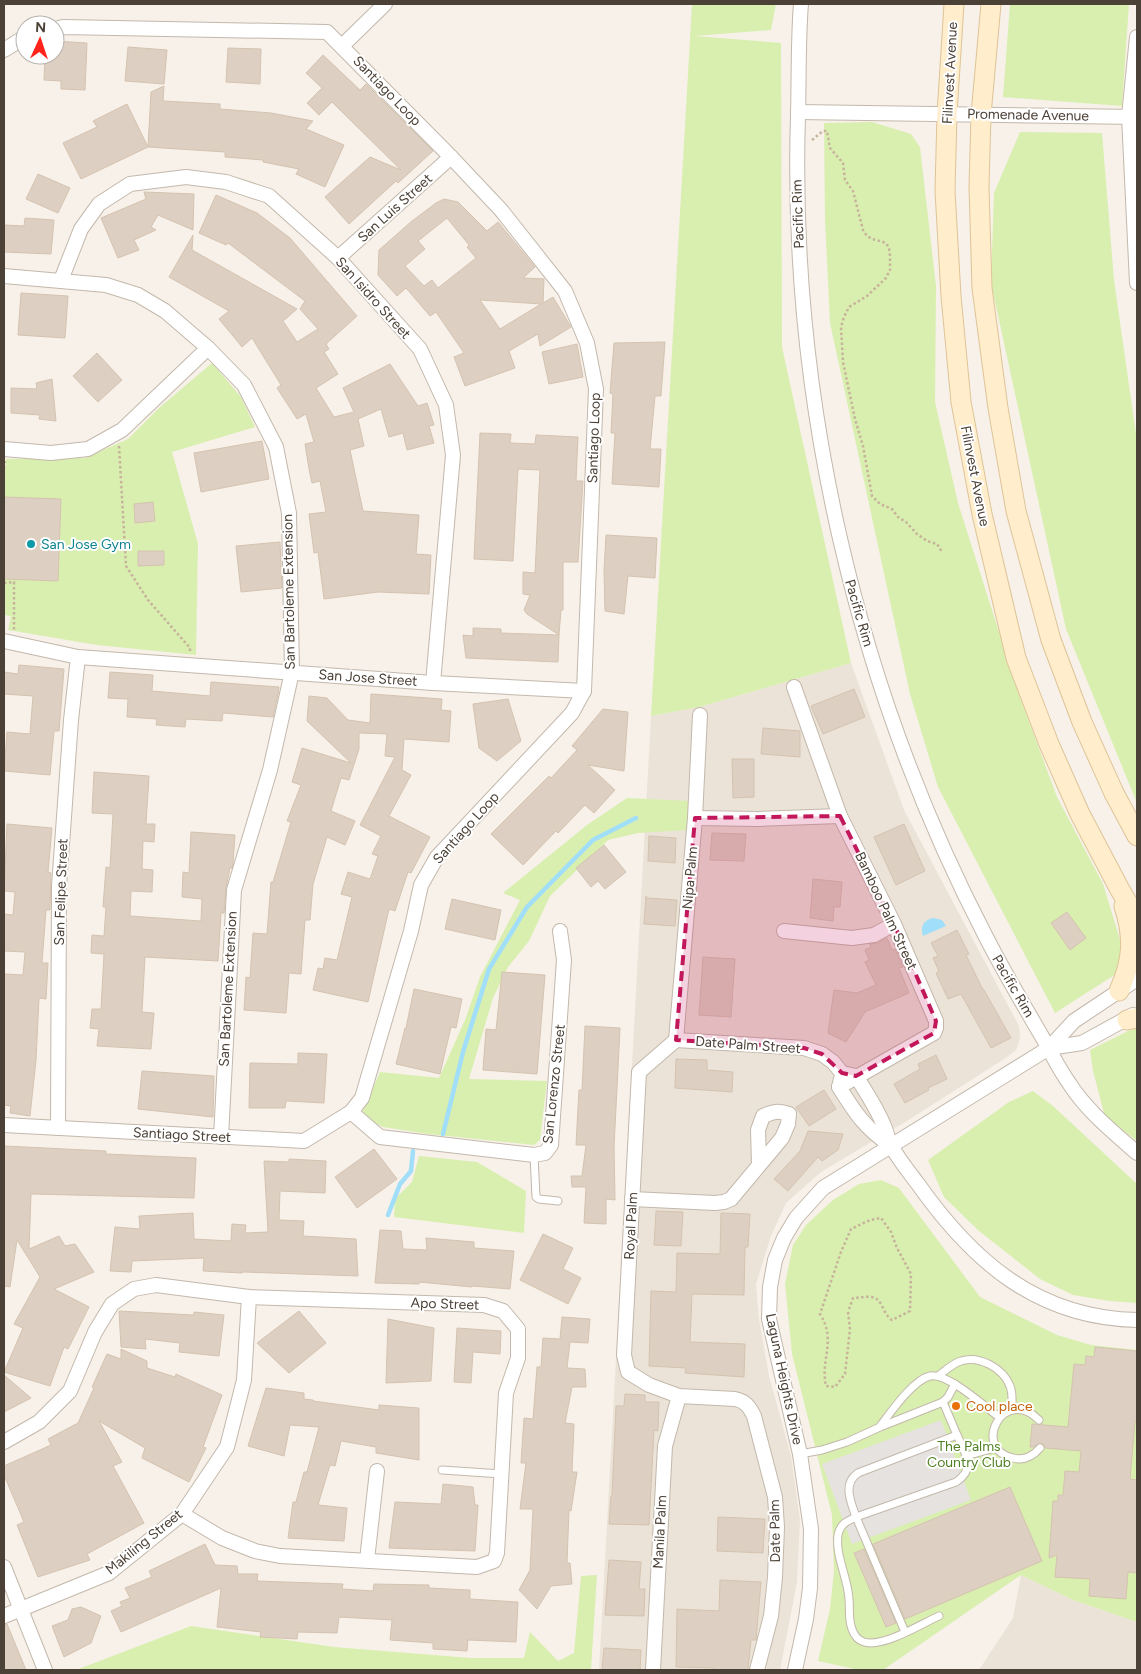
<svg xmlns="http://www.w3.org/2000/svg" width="1141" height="1674" font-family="Figtree,sans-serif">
  <rect width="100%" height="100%" fill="#f7f1ea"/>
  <g fill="#ebe3d8">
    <path d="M851,663L904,810L1019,1026L1020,1038L1016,1050L1004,1059L910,1119L821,1172L786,1203L771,1236L756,1284L759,1319L769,1376L791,1456L800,1520L797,1582L780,1670H599L651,716L699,707Z"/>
    <path d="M1021,1575L1073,1600L1137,1622V1670H977L981,1667L1013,1618Z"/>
  </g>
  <g fill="#d9efaf">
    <path d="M692,4H776L771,30L695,36L781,43L782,347L851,663L699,707L651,716Z"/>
    <path d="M1010,4H1129L1122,106L1003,97Z"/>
    <path d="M872,122L911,134L920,147L936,286L935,402L958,503L1018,692L1057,797L1103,884L1122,946L1116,974L1055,1013L938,787L910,694L830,323L825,220L824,123Z"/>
    <path d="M1020,132L1102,133L1114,280L1137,441V803L1066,629L991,283L994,193Z"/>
    <path d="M212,363L241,397L255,427L172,452L198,544L196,655L97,645L8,630L11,616L4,615V468H6V459L85,458L128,439L159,408Z"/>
    <path d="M627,798L690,801L688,830L638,833L608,840L550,896L529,941L508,967L493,998L469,1079L547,1081L540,1140L534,1145L428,1134L383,1127L369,1120L362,1113L380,1072L439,1078L465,1020L480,977L520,900L503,893L587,825Z"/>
    <path d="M1137,1028V1141L1105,1117L1093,1071L1090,1050L1130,1030Z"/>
    <path d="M1033,1091L1053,1106L1137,1184V1303L1109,1301L1073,1295L1040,1279L979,1231L944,1197L928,1160L1009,1102Z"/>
    <path d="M419,1156L477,1162L526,1191L524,1233L394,1217L395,1199L412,1182Z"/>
    <path d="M881,1180L899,1188L980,1297L1057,1335L1091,1345L1137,1350V1622L1073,1600L1021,1575L883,1670H859L818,1661L830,1609L834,1571L832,1515L792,1354L785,1284L793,1245L806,1225L833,1200L859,1184Z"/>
    <path d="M597,1575L591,1670H76L191,1626L334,1647L471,1658H524L530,1632L558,1661L574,1653L581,1576Z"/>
  </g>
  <path fill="#e5e2df" d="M941,1420L971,1500L852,1544L822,1464Z"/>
  <path fill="#a1def9" d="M933,918L942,920L946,926L923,936C920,927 923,920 933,918Z"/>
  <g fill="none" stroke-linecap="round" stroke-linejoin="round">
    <g stroke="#a1def9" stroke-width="4.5">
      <path d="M443,1134L463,1052L489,969L527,907L593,840L636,818"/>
      <path d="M388,1215L400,1184L411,1171L413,1151"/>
    </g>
  </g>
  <g fill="#ddcfc1" stroke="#d5c3b0" fill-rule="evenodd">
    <path d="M55,41L87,43L85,90L61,89V81L44,80L45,55H55Z"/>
    <path d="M128,47L167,50L164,84L125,81Z"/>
    <path d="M228,48L261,49L260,84L226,82Z"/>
    <path d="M323,55L360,90L366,84L433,151L398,183L396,181L349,224L325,197L370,157L401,170L332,102L319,115L307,103L322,88L306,73Z"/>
    <path d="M164,86L163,101L220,104V109L271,113L313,121L306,129L344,145L325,187L296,174L299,169L263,162V160L225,157V152L148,147L151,92Z"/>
    <path d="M127,104L148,147L81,179L63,143L97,127L93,121Z"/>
    <path d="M38,174L70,188L58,213L26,199Z"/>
    <path d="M144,192L194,194L193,230L158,215L151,227L156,230L134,240L139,250L118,258L101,218L146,199Z"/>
    <path d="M216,195L257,213L290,238L357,316L326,344L329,349L324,352L338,374L316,388L334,417L354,412L343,388L390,364L418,406L427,403L434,425L429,426L434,443L407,450L403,433L389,437L381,409L358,419L364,446L350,450L363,511L419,515L416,554L431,555L429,594L378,592L324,599L318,552L314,553L309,514L326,512L320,481L312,483L309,469L305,444L314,442L306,414L297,419L277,388L281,385L252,338L242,347L219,319L229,311L169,277L193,235L192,250L297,309L283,321L297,342L318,329L300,309L305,301L228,243L226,245L199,233Z"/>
    <path d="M444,199L458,202L487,231L498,222L535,267L523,278L544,279L543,303L553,297L571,327L540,346L538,334L509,351L515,368L465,386L454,357L464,353L436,312L430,316L406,288L397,296L378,275L379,250L412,221L436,203ZM447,218L469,245L467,247L476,258L438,288L432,280L424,286L405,266L425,249L418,241ZM480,300L541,304L500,329Z"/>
    <path d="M25,218L54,220L51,254L4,252V225L24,226Z"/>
    <path d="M21,293L68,296L65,338L18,335Z"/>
    <path d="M665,342L661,396H655L650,449H661L659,487L612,484L615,433H611L613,394L610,393L614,343Z"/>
    <path d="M577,344L583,377L549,384L542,352Z"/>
    <path d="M97,353L122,380L98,402L73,376Z"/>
    <path d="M52,379L56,421L39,419L40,415L11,413V388L37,389L36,383Z"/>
    <path d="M480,433L511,434L510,443L535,444L536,435L578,437L576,481H583L578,562H563V610H561L559,635L527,614L524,610L530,595L523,594V572L535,573L540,470L518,469L513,561L474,559Z"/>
    <path d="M262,441L269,479L201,492L194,453Z"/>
    <path d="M4,497L61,499L58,581L4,579Z"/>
    <path d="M153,502L155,521L135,523L134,504Z"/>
    <path d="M606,535L657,538L655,578L628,576L624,614L605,611L604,571Z"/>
    <path d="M280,542L282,588L241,592L236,546Z"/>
    <path d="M138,551H164V565L138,566Z"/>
    <path d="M473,628L501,629V633L559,635L558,662L466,658L463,635L473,636Z"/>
    <path d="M19,665L64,669L59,731H54L50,775L4,771L7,732L30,734L33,696L4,694V672L18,674Z"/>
    <path d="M110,672L153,675L152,691L210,696L211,682L279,687L278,694L273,717L223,713L222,721L186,719L185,727L156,725L157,719L127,717L128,699L108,698Z"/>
    <path d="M854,689L865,717L823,734L811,706Z"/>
    <path d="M371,694L442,699L441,710L451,711L449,742L404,739L402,770L411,775L389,816L430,837L411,873L408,872L395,911L389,909L368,1002L313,990L318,968L323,969L325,958L337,960L352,897L341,894L348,872L370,879L378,856L372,854L381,836L360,825L395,757L385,756L387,734L359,733V749L349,780L341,778L331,811L355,821L345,845L327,837L313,884L310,920H305L301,974L289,973L286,1013L244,1010L246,977L250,978L253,933L267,934L271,882H273L291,822L287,821L301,785L292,782L302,748L351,763L307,721L309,696L327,698L348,720L370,723Z"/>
    <path d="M508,699L521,741L497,761L479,748L473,704Z"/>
    <path d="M603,709L628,712L624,771L588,765L615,790L594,813L585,805L558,833L556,831L523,865L491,834L549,776L551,778L577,750L572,746Z"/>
    <path d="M763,728L800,731V757L761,754Z"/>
    <path d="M732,759H754V797L733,798Z"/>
    <path d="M94,772L149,776L146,824H155L154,842L143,841L142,869L153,870L152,892L131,891L130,916L201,921L202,899L182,897L183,872L189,873L191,832L235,835L233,863L232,868H230L226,888L224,913H221L218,961L145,957L142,1012L154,1013L151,1049L97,1046L99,1029L90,1028L92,1009H101L104,954L91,953L92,935L104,936L106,907H103L106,867L110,868L113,814L92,813Z"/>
    <path d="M7,824L52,828L48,872L51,873L50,910H46L42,963H48L46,999L39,998L36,1060L30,1116L10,1113L11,1106L4,1105V974L23,975L25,952L4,951V914L13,915L15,892L4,891Z"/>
    <path d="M904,824L925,871L896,885L874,837Z"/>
    <path d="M712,833L746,834L744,861L710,860Z"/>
    <path d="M649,836L676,838L675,863L648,861Z"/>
    <path d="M604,845L626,872L605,889L598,881L591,887L576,868Z"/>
    <path d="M813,879L842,882L840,907H834L833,921L810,918Z"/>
    <path d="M646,896L647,898L677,900L675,926L644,924Z"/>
    <path d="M452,899L501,910L495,940L445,929Z"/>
    <path d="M1067,912L1086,938L1070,950L1051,923Z"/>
    <path d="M957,930L969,954L966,955L983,990H984L1011,1038L991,1048L961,994L948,999L936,973L939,971L933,958L938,956L931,943Z"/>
    <path d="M887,938L892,950L895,949L903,967L899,968L909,993L865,1012L846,1042L828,1033L834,990L857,993L876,985L865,962L869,960L865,950L871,947L870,944L878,943Z"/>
    <path d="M703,957L735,959L731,1017L699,1015Z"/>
    <path d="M502,972L545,975L537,1074L483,1070L486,1029L496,1030Z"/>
    <path d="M414,989L462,999L456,1028L451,1027L440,1074L396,1064L405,1028H406Z"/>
    <path d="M585,1026L620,1028L614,1147L615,1200L606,1199V1224L584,1223L586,1187H572L571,1176H582L586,1145H576L579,1090H582Z"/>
    <path d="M298,1053L327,1054L324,1103L286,1101L285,1108H249L250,1063L298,1064Z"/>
    <path d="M936,1055L947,1079L928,1088L929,1090L905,1103L894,1084L920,1069L918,1064Z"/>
    <path d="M676,1059L707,1060V1070L733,1072L732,1092L675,1088Z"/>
    <path d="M142,1071L214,1076L213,1117L138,1109Z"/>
    <path d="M824,1090L836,1109L809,1126L796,1107Z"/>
    <path d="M808,1131L843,1134L838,1150L822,1161L818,1157L788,1191L774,1179L800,1151Z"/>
    <path d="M4,1146L106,1151V1154L196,1158L194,1198L31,1194L29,1249L59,1236L65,1246L75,1244L94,1272L54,1289L89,1307L68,1349L64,1347L50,1386L4,1372L23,1328L14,1324L40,1277L17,1240L10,1287L4,1286Z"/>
    <path d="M374,1149L397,1179L357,1208L335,1177Z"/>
    <path d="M289,1159L326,1161L325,1193L280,1191L279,1220L304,1221L303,1236L356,1239L358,1276L243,1272L242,1273L203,1271L204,1258L132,1261L131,1272L110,1271L115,1227L140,1229L139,1216L193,1213L194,1239L231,1241L232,1224L246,1225L245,1233L268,1232L264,1161L289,1162Z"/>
    <path d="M656,1211L683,1212L681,1246L654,1245Z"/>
    <path d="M721,1213L750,1214L748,1247H745L744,1295L692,1294L690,1342L745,1344L744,1377L685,1373L686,1368L649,1366L651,1291L676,1292L677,1253L720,1254Z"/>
    <path d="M380,1230L401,1231L403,1249L427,1250L426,1238L474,1242V1248L514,1251L510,1289L472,1286V1287L419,1282V1284L375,1283Z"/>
    <path d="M543,1234L573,1248L563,1269L581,1278L568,1304L520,1280Z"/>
    <path d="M119,1311L194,1315V1312L224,1315L219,1356L179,1352L180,1343L145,1339L146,1349L121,1347Z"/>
    <path d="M299,1311L326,1343L289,1373L257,1343Z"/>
    <path d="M562,1317L590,1319L588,1343L570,1342L567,1368L585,1369L586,1387H572L565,1423L574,1424L572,1472H577L571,1511L569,1510L567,1563H570L572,1584L551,1586L537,1609L519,1590L530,1570L533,1509H520L526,1463H521L524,1418L533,1419L537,1367H541L543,1338L560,1339Z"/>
    <path d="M388,1319L434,1328L431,1381L386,1383Z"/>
    <path d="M457,1328L501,1331L500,1354L473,1352L471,1383L454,1382Z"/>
    <path d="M1095,1347L1137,1351V1421H1135L1130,1479L1137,1480V1573L1128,1572L1126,1599L1089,1596L1090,1579L1055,1577L1057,1555L1049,1558L1053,1501H1058V1495H1063L1065,1471L1079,1472L1081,1451L1045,1448L1044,1445L1041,1443L1033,1447H1030L1032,1424L1068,1427L1074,1364L1085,1365L1086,1356L1094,1357Z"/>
    <path d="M121,1349L147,1361V1368L175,1377L176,1374L222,1395L203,1447L206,1448L189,1482L142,1458L145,1448L99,1421L122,1462L113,1466L144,1523L87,1554L90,1560L38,1577L17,1525L24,1522L4,1475V1466L51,1445L48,1439L78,1423L94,1388L92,1387L107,1354L121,1359Z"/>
    <path d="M4,1375L31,1398L4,1412Z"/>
    <path d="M266,1388L304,1393V1399L313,1400V1401L379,1410V1405L419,1408V1460L376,1453V1447L341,1441L335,1466L330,1465L318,1505L347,1508L344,1541L288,1538L293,1502H296L304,1472H307L319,1427L290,1425L284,1456L248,1446Z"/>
    <path d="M625,1394L645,1395V1402H659L658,1431L654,1430L649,1525L609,1524L611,1496H612L616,1406H624Z"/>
    <path d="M443,1484L473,1487L475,1505H478L475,1551L389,1548L395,1502L441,1504Z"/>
    <path d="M1010,1487L1042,1561L905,1619L873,1544Z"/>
    <path d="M718,1517L765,1519L763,1553L717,1551Z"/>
    <path d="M205,1544L215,1565L237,1566L238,1574H258L257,1581L343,1584L342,1589L373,1591L374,1584L429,1585V1588L470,1590V1599L518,1602L516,1642L468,1640L467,1651L433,1649V1643L390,1640L392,1620L339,1617L337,1633L298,1632L297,1639L260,1637L261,1632L217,1627L221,1588L121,1632L111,1611L122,1606L120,1602L130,1598L125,1588L152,1577L149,1571Z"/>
    <path d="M864,1549L896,1623L886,1627L854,1553Z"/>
    <path d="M609,1560L641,1562L639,1589H645L644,1616L605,1615Z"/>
    <path d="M720,1580L761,1582L756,1640H751L748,1670H713L714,1668L676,1667L677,1609L719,1611Z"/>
    <path d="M81,1607L101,1616L91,1643L64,1657L52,1626L68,1620L72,1609Z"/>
    <path d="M7,1624L26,1670H4V1625Z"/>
    <path d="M604,1648L641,1650L640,1670H602Z"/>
  </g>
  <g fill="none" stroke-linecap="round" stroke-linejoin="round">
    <g stroke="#c3b8ab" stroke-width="9">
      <g id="service">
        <path d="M534,1155L536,1197L539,1199L558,1201"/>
        <path d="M938,1376C945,1371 953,1363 961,1361C979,1355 1003,1368 1010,1386C1013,1393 1012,1402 1012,1410"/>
        <path d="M943,1402L957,1435"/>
        <path d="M1039,1420C1003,1385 971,1449 1013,1458C1024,1461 1033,1456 1040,1448"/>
        <path d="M881,1425C891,1412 913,1380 930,1376C947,1372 985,1407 999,1417"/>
        <path d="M957,1435C965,1454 977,1468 956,1482L856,1517C851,1502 842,1484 858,1473Z"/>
        <path d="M800,1454L822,1450L847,1442L880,1427L943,1402L948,1397L955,1384"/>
        <path d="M966,1456L995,1448"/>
        <path d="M442,1470L502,1474"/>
        <path d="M905,1632L856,1517C847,1521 840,1524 838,1535C835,1556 848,1578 849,1599C850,1609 848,1619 852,1629C854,1635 857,1640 864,1642C883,1648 921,1624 939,1616"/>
      </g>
    </g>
    <g stroke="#c3b8ab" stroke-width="16">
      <g id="minor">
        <path d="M801,4C798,41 799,78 798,115C789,397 856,687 986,937C1004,972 1024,1006 1044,1040C1052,1054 1059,1069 1069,1083C1086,1110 1113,1132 1137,1153"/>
        <path d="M1137,37L1129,116L1137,283"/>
        <path d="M342,46L385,4"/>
        <path d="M4,50L25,37"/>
        <path d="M798,112L1137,117"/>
        <path d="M338,258L451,157"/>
        <path d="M4,276L106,285L138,295L165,311L208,348L244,385L276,447L289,513L292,672L270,770L234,890L221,1137"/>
        <path d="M61,280L81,229L99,204L130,184L186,177L226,182L269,196L338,258L420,349L446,405L453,455L433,683"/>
        <path d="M4,449L51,453L88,449L122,430L208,348"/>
        <path d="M4,641L78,657L433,683L584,691"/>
        <path d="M794,687L840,816L894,924L936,1021V1028L934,1033L839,1087"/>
        <path d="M695,818L758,819L840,816"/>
        <path d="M784,931L852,938L874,935L894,924"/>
        <path d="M676,1040L639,1072L624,1355L628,1372L649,1385L679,1396L735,1399C745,1401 749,1406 754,1416L775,1497L777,1527L775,1577L771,1616L757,1670"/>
        <path d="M676,1040L804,1048L822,1054L833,1062L842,1073L856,1076C866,1092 877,1108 884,1126C887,1132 888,1141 892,1147C899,1160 909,1172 918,1184C973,1262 1038,1318 1137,1320"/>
        <path d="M676,1040L695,818L700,715"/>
        <path d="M1049,1048L1082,1043L1133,1015"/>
        <path d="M841,1079L839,1087C856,1114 864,1127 891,1146"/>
        <path d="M351,1112L380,1137L534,1155L545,1153L551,1145L564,960L560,931"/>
        <path d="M4,1125L304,1141L351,1112L362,1098L411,931L421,885L437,857L572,713L584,691L596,389L587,343L565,291L501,210L451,157L327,32L63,27L55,29"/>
        <path d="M58,1128L59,886L71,720L78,657"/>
        <path d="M632,1199L715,1203L724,1202L731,1199L782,1138L788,1124L789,1114C778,1110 773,1112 763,1116L758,1130L759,1164"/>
        <path d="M4,1442L39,1422L70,1391L95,1332L112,1304L134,1289L156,1285L249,1297L484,1305L503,1311L518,1329V1358L506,1393L497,1553L494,1561L477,1567L280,1556L255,1551L222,1538L182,1514"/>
        <path d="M367,1560L377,1471"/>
        <path d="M4,1567L45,1670"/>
        <path d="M4,1616L109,1573L182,1514L227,1447L244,1380L249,1297"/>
        <path d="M653,1670L665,1446L679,1396"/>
        <path d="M795,1670L806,1619L810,1588L811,1529L800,1454L769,1319L770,1287L775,1260L784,1238L796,1218L823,1188L1049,1048L1074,1021L1137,979"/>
      </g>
    </g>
    <g stroke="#dec497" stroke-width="21">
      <g id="secondary">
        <path d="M954,4L947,114L945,191L951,296L961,402L982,514L1016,658L1049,744L1080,814L1119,888L1137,919"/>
        <path d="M991,4L981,115L979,187L982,288L998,408L1016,511L1051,640L1082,722L1114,793L1137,836"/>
        <path d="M1119,991C1133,960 1134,938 1124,906"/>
        <path d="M1127,1020L1137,1018"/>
      </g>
    </g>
    <g stroke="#c7b39b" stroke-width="2.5" stroke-dasharray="2.5 2.5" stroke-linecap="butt">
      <path d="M812,140L823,131H827L830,148L843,163L845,180L853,191L863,230C869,241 876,239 886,243L889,248L890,256V270L886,278L867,296L849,307L844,317L841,327L843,362L855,419L863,446L872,496L880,504L892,509L898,517L906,522L917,534L927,541L937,544L942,552"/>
      <path d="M119,446L126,566L148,600L190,648V653"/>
      <path d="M4,468L5,461"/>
      <path d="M4,583L14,582V630"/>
      <path d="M848,1312L850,1329L845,1374L835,1387L826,1386C820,1359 837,1341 820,1314L841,1252L851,1229L870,1220L881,1218L891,1232L897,1248L911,1274L910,1311L892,1320C882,1314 883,1297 870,1297C865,1296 859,1298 853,1298L849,1309"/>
    </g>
    <use href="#service" stroke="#fff" stroke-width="7"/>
    <use href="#minor" stroke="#fff" stroke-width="14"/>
    <use href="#secondary" stroke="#ffedcc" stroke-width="19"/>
  </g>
  <path fill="#c2185b" fill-opacity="0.2" stroke="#c2185b" stroke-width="4" stroke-dasharray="10 6" stroke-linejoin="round" d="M840,816L894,924L936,1021L934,1033L856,1076L842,1073L822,1054L804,1048L676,1040L695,818Z"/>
  <circle fill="#0f9aa8" stroke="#fff" stroke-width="2" cx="31" cy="544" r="5"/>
  <circle fill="#e8710a" stroke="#fff" stroke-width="2" cx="956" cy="1406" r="5"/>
  <g text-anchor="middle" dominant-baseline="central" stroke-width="4" stroke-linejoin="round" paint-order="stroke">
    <g font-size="14" fill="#4c4137" stroke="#fff">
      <text transform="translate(950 73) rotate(-87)">Filinvest Avenue</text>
      <text transform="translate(387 91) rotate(46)">Santiago Loop</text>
      <text transform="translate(1028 115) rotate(1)">Promenade Avenue</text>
      <text transform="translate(395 208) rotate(-42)">San Luis Street</text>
      <text transform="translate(798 214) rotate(-92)">Pacific Rim</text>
      <text transform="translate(373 298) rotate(48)">San Isidro Street</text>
      <text transform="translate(594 438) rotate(-88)">Santiago Loop</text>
      <text transform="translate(975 476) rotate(79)">Filinvest Avenue</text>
      <text transform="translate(289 592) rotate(-91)">San Bartoleme Extension</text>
      <text transform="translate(859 613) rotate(74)">Pacific Rim</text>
      <text transform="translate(368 678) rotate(4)">San Jose Street</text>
      <text transform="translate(466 828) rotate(-48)">Santiago Loop</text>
      <text transform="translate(690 878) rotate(-85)">Nipa Palm</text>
      <text transform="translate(61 892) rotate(-88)">San Felipe Street</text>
      <text transform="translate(886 911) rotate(65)">Bamboo Palm Street</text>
      <text transform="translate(1013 986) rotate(60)">Pacific Rim</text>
      <text transform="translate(228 989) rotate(-87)">San Bartoleme Extension</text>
      <text transform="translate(748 1045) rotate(4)">Date Palm Street</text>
      <text transform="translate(554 1084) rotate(-84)">San Lorenzo Street</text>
      <text transform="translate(182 1135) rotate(3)">Santiago Street</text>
      <text transform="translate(631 1226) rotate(-87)">Royal Palm</text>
      <text transform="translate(445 1304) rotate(2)">Apo Street</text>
      <text transform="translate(784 1379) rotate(78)">Laguna Heights Drive</text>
      <text transform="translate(775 1531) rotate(-91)">Date Palm</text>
      <text transform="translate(660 1532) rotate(-87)">Manila Palm</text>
      <text transform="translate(144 1542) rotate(-39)">Makiling Street</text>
    </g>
    <g font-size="14" fill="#0d838f" stroke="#fff" text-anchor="start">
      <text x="41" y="544">San Jose Gym</text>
    </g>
    <g font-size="14" fill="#c56008" stroke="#fff" text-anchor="start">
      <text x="966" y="1406">Cool place</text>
    </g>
    <g font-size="14" fill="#4f8021" stroke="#fff">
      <text x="969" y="1446">The Palms<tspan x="969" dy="16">Country Club</tspan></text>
    </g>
  </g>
  <rect width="1141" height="1674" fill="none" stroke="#4c4137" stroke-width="10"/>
  <g transform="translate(40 40) rotate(3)"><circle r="24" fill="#ffffff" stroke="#b7b3af"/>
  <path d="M0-4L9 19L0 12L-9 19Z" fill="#ff2319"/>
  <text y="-8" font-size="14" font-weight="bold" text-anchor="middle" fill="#4c4137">N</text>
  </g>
</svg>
